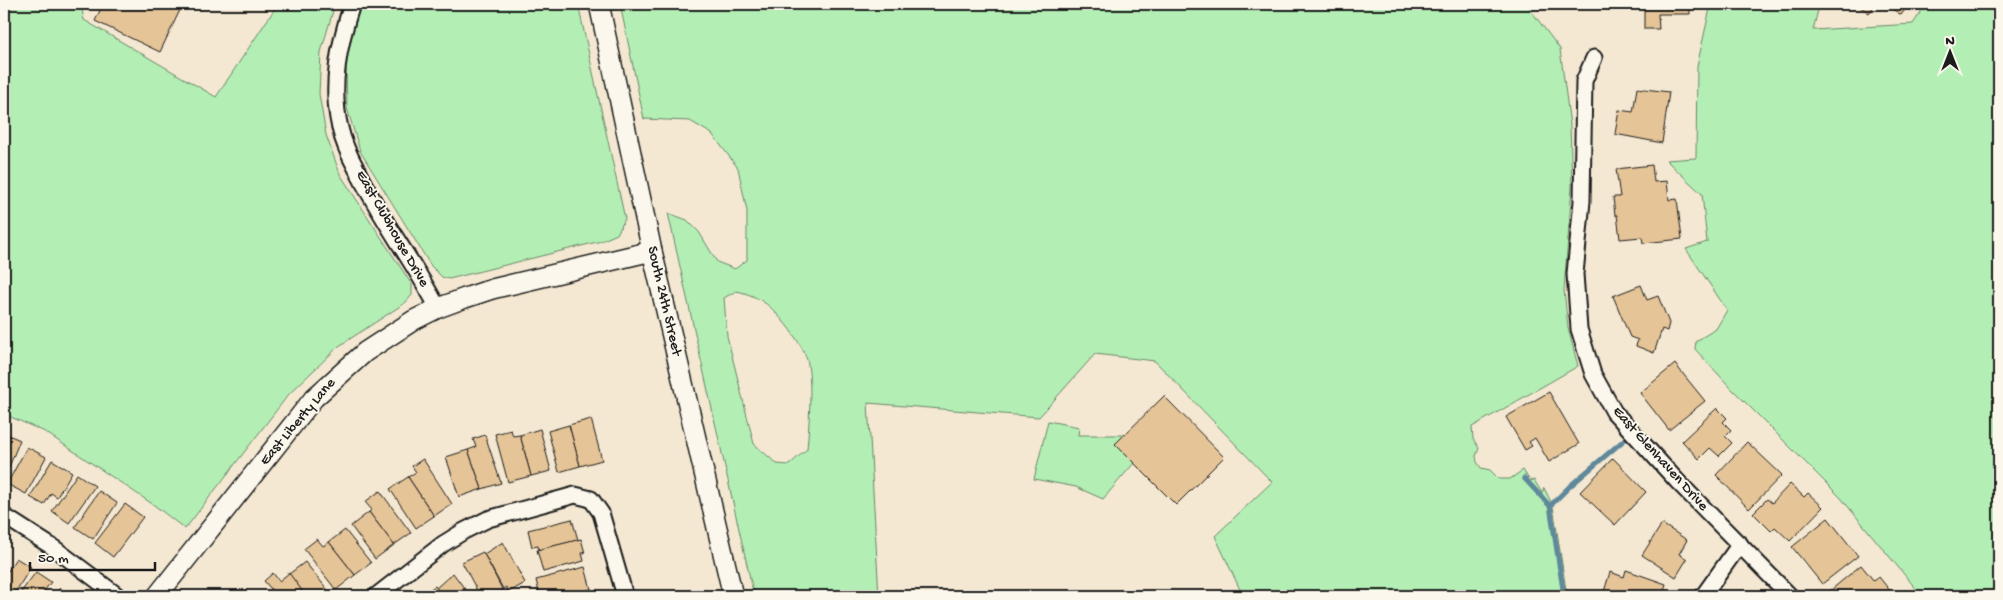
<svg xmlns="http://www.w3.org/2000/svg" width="2003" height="600" font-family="'Gochi Hand',sans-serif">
  <rect width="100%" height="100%" fill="#f4e8d2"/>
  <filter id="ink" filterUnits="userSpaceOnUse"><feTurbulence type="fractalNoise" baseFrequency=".02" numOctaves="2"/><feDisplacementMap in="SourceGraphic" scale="10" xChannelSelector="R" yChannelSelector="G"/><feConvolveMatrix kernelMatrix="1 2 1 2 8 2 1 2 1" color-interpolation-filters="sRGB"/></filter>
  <g filter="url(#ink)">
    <g fill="#b3efb4" stroke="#688668" fill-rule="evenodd">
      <path d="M4,4H81L84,20L216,97L278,4H335L321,52L319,94L326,135L340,174L412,285V295L405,303L339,346L289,394L185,529L154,505L45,432L4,414Z"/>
      <path d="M361,4H578L625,219L617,234L601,241L449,279L442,277L431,266L360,151L347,108L346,69L349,40Z"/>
      <path d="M620,4H1526L1560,49L1570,125L1572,187L1564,290L1568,328L1578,366L1472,427L1473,439L1479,448L1476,456L1477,462L1481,468L1490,470L1499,479H1510L1523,470L1530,481L1534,480L1542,493L1544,488L1553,506L1567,596H1243L1215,536L1272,482L1155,361L1095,354L1039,417L868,403L879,596H754L668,213L687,220L699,232L717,262L735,269L747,260V211L738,168L712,134L690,121L644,119ZM736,291C748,293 761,299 770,307C783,319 805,347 808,364C812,388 809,425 807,449L789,465L777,464L754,444L727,336L724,298Z"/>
      <path d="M1711,4H1824L1818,10L1813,30L1913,24L1926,4H1999V596H1922L1841,498L1731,388L1695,349L1696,341L1716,329L1727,310L1686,249L1707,242L1702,194L1666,160L1696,158L1697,66Z"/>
      <path d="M1048,421L1079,427L1078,435H1124L1115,444L1134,463L1103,499L1076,487L1034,479Z"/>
    </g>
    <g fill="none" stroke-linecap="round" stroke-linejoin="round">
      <g stroke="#60889b" stroke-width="5">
        <path d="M1524,478L1550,506"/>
        <path d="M1564,596L1550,506L1570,486L1631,434"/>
      </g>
    </g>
    <g fill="#e5c497" stroke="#1c1c1c">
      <path d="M103,4H167L180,10L160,52L95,21Z"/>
      <path d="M1644,4H1690V14H1658L1659,29H1644Z"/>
      <path d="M1856,4H1876L1869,13Z"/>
      <path d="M1886,4H1909L1901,15Z"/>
      <path d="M1637,88L1669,92L1662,143L1615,134L1619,110L1633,112Z"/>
      <path d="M1652,165L1654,182L1667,181L1669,200L1677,199L1682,239L1643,243L1642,237L1620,239L1617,215H1615L1613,197H1620L1616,169Z"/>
      <path d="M1641,285L1647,300L1658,296L1669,323L1667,331L1662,329L1654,353L1636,346L1638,340L1630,337L1613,296Z"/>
      <path d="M1675,364L1705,401L1669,430L1640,393Z"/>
      <path d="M1549,392L1579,444L1549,462L1535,438L1529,442L1532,446L1525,450L1506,417Z"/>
      <path d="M1164,396L1224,457L1176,505L1115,444Z"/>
      <path d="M1717,408L1727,418L1723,422L1731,430L1725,436L1732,443L1719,456L1710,448L1699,459L1682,441Z"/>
      <path d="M591,419L602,460L580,466L569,425Z"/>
      <path d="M569,425L580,466L559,472L548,431Z"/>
      <path d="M540,429L551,471L531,476L520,435Z"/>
      <path d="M511,430L513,436L520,435L531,476L508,482L495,434Z"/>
      <path d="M4,433L20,440L4,479Z"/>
      <path d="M485,435L501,483L482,489L468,450L476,447L473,439Z"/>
      <path d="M1747,442L1782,475L1749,509L1716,475Z"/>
      <path d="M27,447L46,457L26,494L7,484Z"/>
      <path d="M468,450L482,489L459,497L446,457Z"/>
      <path d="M1613,458L1646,492L1615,525L1580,492Z"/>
      <path d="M423,459L452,504L434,516L408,477L416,472L412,466Z"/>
      <path d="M52,460L72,472L57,497L51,493L44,505L30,497Z"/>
      <path d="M77,474L95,486L69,523L52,511Z"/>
      <path d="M408,477L434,516L416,528L390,489Z"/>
      <path d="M1790,484L1804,497L1808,493L1823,507L1790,541L1775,527L1771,531L1753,513L1767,499L1772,503Z"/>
      <path d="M99,491L117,503L93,539L75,527Z"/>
      <path d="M380,491L411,533L394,545L369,512L372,510L365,502Z"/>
      <path d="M125,504L143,517L113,557L95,543Z"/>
      <path d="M369,512L394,545L375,559L351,526Z"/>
      <path d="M1828,518L1858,556L1822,584L1792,547Z"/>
      <path d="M572,519L578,540L539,550L538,546L532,547L528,530Z"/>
      <path d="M1662,524L1687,540L1679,554L1687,559L1676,577L1642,555Z"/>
      <path d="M345,530L371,563L355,575L329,542Z"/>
      <path d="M317,539L323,546L329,542L355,575L336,590L304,549Z"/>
      <path d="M581,539L585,553H582L584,561L543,572L537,550Z"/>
      <path d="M503,542L525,583L509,592L506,587L503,589L484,554Z"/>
      <path d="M483,552L503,591L499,593L501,596H480L462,562Z"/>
      <path d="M16,558L31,567L13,596H4V568L8,571Z"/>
      <path d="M305,562L331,594L328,596H306L289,574Z"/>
      <path d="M1861,565L1874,581L1879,577L1891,592L1887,596H1827L1825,595Z"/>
      <path d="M585,567L591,589L564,596H540L536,580Z"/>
      <path d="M1626,570L1666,584L1662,596H1607L1603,595L1610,572L1624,577Z"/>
      <path d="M36,572L51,582L40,596H18Z"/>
      <path d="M273,573L279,581L289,573L306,596H277L264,581Z"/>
      <path d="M453,573L470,596H443L436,588Z"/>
      <path d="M435,586L443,596H420Z"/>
      <path d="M60,588L71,596H53Z"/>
      <path d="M591,589L593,596H564Z"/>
    </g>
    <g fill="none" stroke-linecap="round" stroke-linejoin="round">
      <g stroke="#1c1c1c" stroke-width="19">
        <g id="minor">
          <path d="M352,4C339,44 330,86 340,128C343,142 350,157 357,170C380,218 413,261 438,308"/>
          <path d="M1594,58L1584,81L1582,201L1575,274L1579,329L1593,374L1614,412L1678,482L1790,596"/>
          <path d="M4,516L54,548L118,596"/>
          <path d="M376,596L443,544L464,531L488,519L575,495L591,499L601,513L625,596"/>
          <path d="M1703,596L1740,544"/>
        </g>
      </g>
      <g stroke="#1c1c1c" stroke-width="22">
        <g id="tertiary">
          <path d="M599,4L652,251L733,596"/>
          <path d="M157,596L314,398L365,352L414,320L438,308L465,298L492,289L652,251"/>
        </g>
      </g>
      <use href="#minor" stroke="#fbf7ec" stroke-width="15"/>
      <use href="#tertiary" stroke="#fbf7ec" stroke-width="19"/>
    </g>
  </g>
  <g text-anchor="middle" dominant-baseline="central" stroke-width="4" stroke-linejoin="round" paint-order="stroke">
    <g font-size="15" fill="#1c1c1c" stroke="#fbf7ec">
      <text transform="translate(392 229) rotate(60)">East Clubhouse Drive</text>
      <text transform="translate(664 301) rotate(77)">South 24th Street</text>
      <text transform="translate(298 422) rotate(-50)">East Liberty Lane</text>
      <text transform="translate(1660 459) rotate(48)">East Glenhaven Drive</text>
    </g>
  </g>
  <rect width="2003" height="600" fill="none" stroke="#fbf7ec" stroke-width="20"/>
  <rect x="10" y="10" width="1983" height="580" fill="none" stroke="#1c1c1c" stroke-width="2" filter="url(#ink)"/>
  <g transform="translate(1950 52)" stroke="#fbf7ec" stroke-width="4" paint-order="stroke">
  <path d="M0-4L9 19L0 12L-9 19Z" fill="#1c1c1c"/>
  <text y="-8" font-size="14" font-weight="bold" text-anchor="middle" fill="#1c1c1c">N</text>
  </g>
  <path d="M30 562v8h125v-8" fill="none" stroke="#1c1c1c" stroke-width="2.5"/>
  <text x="38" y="562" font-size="15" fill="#1c1c1c" stroke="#fbf7ec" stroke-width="4" paint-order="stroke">50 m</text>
</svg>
